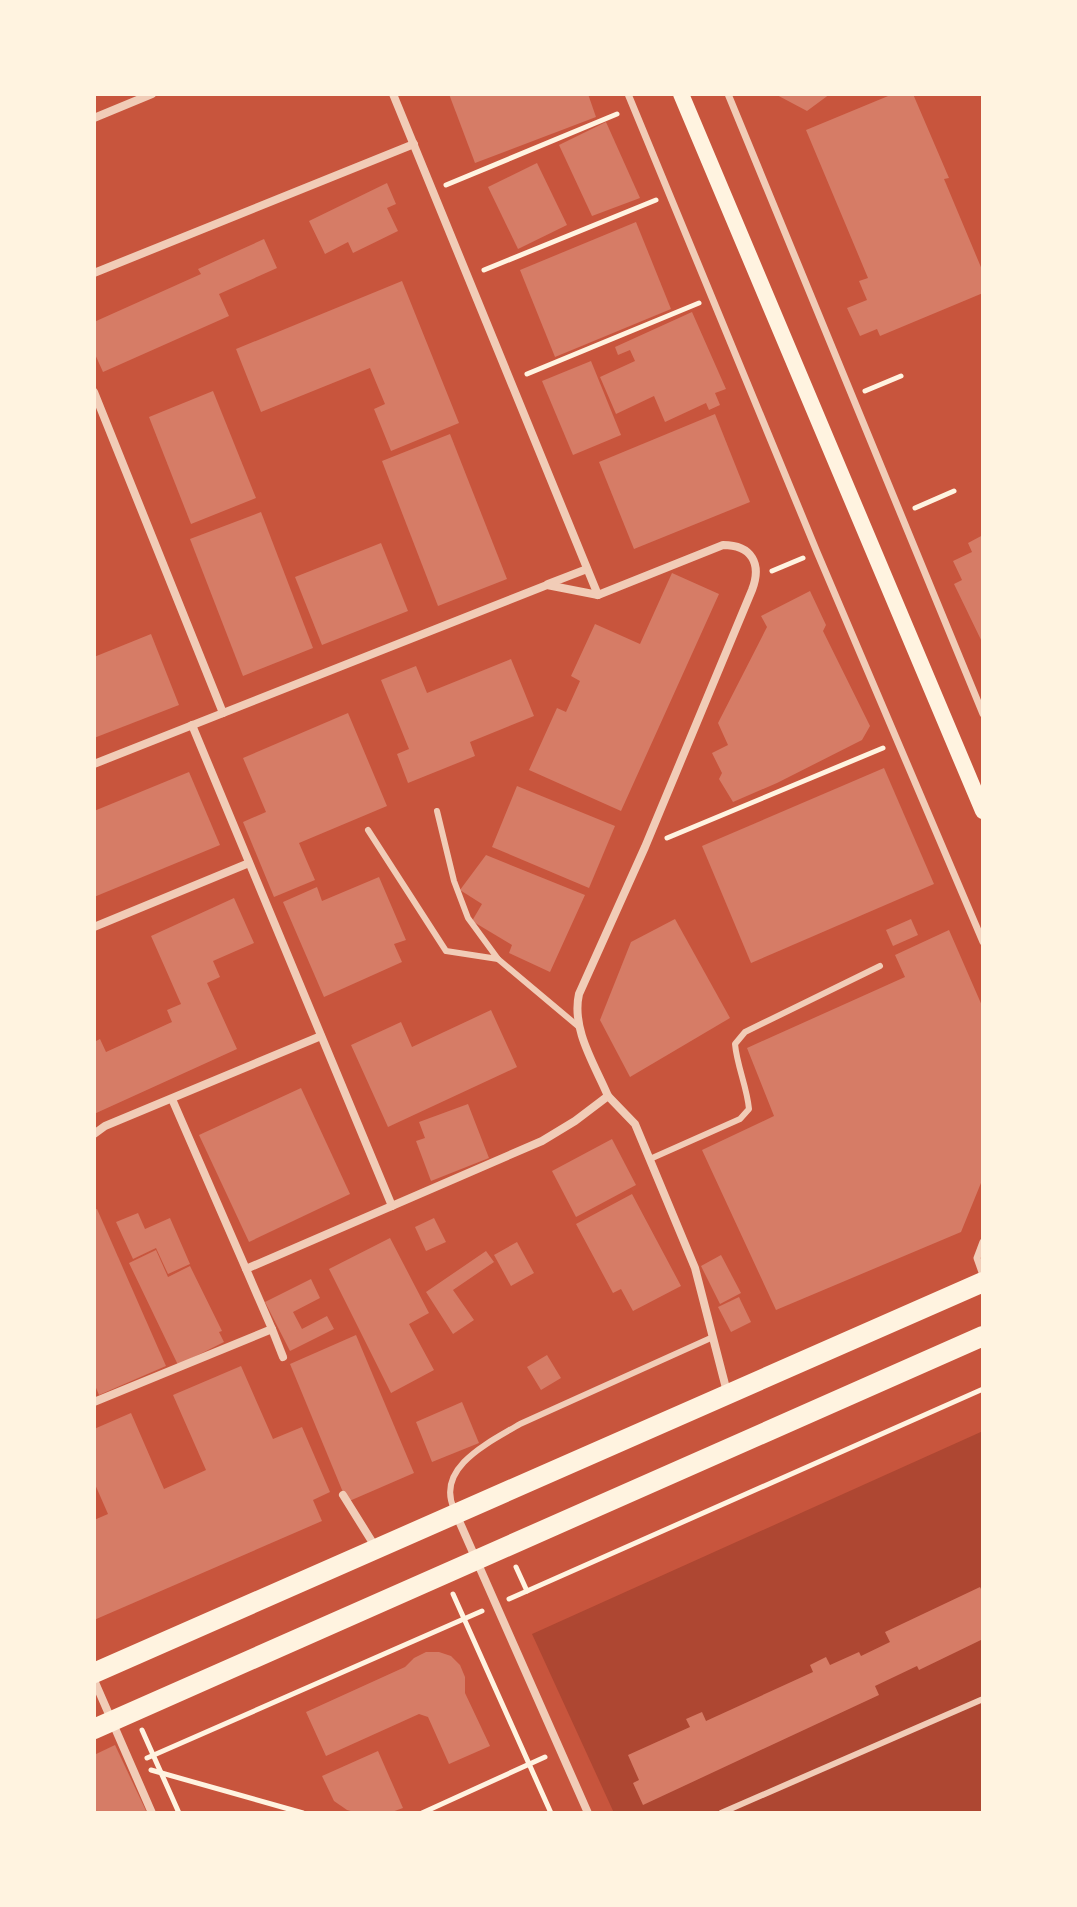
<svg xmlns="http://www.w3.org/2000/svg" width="1077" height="1907" font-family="'Asap Condensed',sans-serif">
  <rect width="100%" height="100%" fill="#c8553d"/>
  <path fill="#ae4732" d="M983,1431V1813H614L532,1634Z"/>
  <g fill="#d67c66">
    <path d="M449,94H588L596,117L475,163Z"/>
    <path d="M775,94H830L807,111Z"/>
    <path d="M893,94H913L949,178L944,179L983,272V293L880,336L877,329L860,336L847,308L867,300L859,281L868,278L806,130Z"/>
    <path d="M606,122L640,198L592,216L559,145Z"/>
    <path d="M537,163L567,225L518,249L488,187Z"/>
    <path d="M387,183L396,204L387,208L398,231L353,253L348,242L325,254L309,221Z"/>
    <path d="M636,222L671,309L555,357L520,270Z"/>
    <path d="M264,239L277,268L219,294L229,316L103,372L94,352V322L201,274L198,269Z"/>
    <path d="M402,281L459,423L391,451L374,409L385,404L370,368L261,412L236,349Z"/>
    <path d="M692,312L726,389L715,393L720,405L709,410L706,403L665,422L654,396L616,414L600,377L635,361L630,350L618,355L615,347Z"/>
    <path d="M591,361L621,435L573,455L542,381Z"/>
    <path d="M213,391L256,498L191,524L149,417Z"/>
    <path d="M715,414L750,502L634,549L599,462Z"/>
    <path d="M450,434L507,579L438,606L382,461Z"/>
    <path d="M261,512L313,648L243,676L190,539Z"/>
    <path d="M983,535V644L954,584L962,580L953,561L972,552L968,543Z"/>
    <path d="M381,543L408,611L322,645L295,577Z"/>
    <path d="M672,573L719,594L621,811L529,770L557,708L566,712L580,681L571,676L595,624L640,644Z"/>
    <path d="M810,591L826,625L823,631L870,726L862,740L777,783L733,802L719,779L722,773L712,753L728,745L718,723L767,627L761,616Z"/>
    <path d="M151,634L179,705L94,738V657Z"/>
    <path d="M511,659L534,716L470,742L475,756L408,783L397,754L409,749L381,680L416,666L427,693Z"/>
    <path d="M348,713L387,806L299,843L315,880L274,897L243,822L266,812L243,758Z"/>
    <path d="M884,768L934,884L751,963L702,846Z"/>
    <path d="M189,772L220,845L94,897V811Z"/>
    <path d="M517,786L615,826L589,888L492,847Z"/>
    <path d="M486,855L585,895L550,972L509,953L512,945L472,921L482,904L460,890Z"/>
    <path d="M379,877L406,940L394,944L402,962L324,997L283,902L317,887L322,901Z"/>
    <path d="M234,898L254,943L213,961L220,977L207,983L237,1049L94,1114V1042L100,1039L106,1052L172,1022L167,1010L181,1004L151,936Z"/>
    <path d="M675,919L730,1018L630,1077L600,1020L631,942Z"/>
    <path d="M911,919L918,935L893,946L886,930Z"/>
    <path d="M949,930L983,1008V1178L961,1232L776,1310L702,1150L774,1116L747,1048L905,977L895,955Z"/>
    <path d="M491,1010L517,1067L388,1127L351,1045L401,1022L412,1047Z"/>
    <path d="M301,1088L350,1194L249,1242L199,1135Z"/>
    <path d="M468,1104L489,1158L431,1181L416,1141L425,1138L419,1122Z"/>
    <path d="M612,1139L636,1185L576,1217L552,1171Z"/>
    <path d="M632,1194L681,1286L633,1311L621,1289L613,1293L576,1224Z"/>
    <path d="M97,1209L166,1366L99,1395L94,1383V1210Z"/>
    <path d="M138,1213L145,1229L170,1218L190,1264L168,1274L156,1248L133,1259L116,1222Z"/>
    <path d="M434,1218L446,1242L426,1251L415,1227Z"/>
    <path d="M390,1238L429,1313L409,1324L434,1370L391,1393L329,1269Z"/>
    <path d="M517,1242L534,1273L511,1286L494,1255Z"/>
    <path d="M156,1250L168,1277L190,1266L222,1331L219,1332L224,1342L178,1365L129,1263Z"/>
    <path d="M486,1251L494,1262L453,1290L474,1320L453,1334L426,1292Z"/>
    <path d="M721,1255L741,1293L720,1304L701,1266Z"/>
    <path d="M311,1279L320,1298L293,1312L302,1329L327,1316L334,1329L290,1351L265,1302Z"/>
    <path d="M739,1297L751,1322L731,1332L718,1307Z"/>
    <path d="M356,1335L414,1473L347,1502L290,1364Z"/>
    <path d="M547,1355L561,1378L541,1390L527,1367Z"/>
    <path d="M241,1366L273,1439L302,1427L330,1492L313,1500L322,1521L94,1620V1520L108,1514L94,1482V1429L131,1413L164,1489L206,1470L173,1395Z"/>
    <path d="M462,1402L479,1443L432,1462L416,1422Z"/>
    <path d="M980,1587L983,1593V1639L919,1670L917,1666L875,1686L879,1695L643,1805L633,1783L639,1780L628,1755L690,1727L686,1719L702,1712L706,1721L813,1672L810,1665L826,1657L830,1665L859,1652L861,1656L890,1642L885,1632Z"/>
    <path d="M426,1652H439L451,1656L460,1665L465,1677V1693L490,1746L449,1764L428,1717L419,1714L326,1756L306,1712L405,1667L414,1658Z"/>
    <path d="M115,1745L147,1813H94V1755Z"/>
    <path d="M378,1751L403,1808L389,1813H358L347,1810L334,1801L322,1776Z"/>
  </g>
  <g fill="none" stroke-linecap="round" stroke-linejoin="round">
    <g stroke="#fff3e0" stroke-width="5">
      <path d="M446,185L617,114"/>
      <path d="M484,270L656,200"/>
      <path d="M527,374L699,303"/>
      <path d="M865,391L901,376"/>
      <path d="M915,508L954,491"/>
      <path d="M772,571L803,558"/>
      <path d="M667,838L883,748"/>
      <path d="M516,1567L527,1591"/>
      <path d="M453,1594L551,1813"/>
      <path d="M509,1599L983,1389"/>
      <path d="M142,1730L179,1813"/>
      <path d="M147,1758L482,1611"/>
      <path d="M151,1770L303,1813"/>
      <path d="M422,1813L545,1757"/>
    </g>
    <g stroke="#f1ccb7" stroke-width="6">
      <path d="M437,811L454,881L468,918L498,959"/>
      <path d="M368,830L446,951L498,959L579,1027"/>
      <path d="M650,1159L740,1119L749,1109C747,1087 737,1066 735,1044L745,1032L880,966"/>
      <path d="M454,1509C435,1467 490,1442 520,1424L713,1337"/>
      <path d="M721,1813L983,1699"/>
    </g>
    <g stroke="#f1ccb7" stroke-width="7">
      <path d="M628,94L817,552L983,942"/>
      <path d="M728,94L983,714"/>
      <path d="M983,1242L977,1258L983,1275"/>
    </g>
    <g stroke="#f1ccb7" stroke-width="8">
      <path d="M393,94L598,595"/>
      <path d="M94,118L152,94"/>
      <path d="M94,273L414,144"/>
      <path d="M94,392L223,713"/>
      <path d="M548,584L587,569"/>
      <path d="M192,725L392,1206"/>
      <path d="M94,764L547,585L598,595L723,545C752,545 762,564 752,590L645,847L579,994C571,1029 595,1065 608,1096L575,1121L542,1141L246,1269L272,1329L94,1402"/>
      <path d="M94,927L249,863"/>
      <path d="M608,1096L635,1124L695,1268L727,1392"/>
      <path d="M172,1099L246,1269"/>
      <path d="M94,1134L105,1126L321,1036"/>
      <path d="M272,1329L283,1357"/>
      <path d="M343,1495L376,1548"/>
      <path d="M456,1514L588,1813"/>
      <path d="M94,1680L152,1813"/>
    </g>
    <path stroke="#fff3e0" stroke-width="16" d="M681,94L983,811"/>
    <g stroke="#fff3e0" stroke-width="20">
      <path d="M94,1673L983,1282"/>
      <path d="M94,1729L983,1336"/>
    </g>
  </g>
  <rect width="1077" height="1907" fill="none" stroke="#fff3e0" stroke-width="192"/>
</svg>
